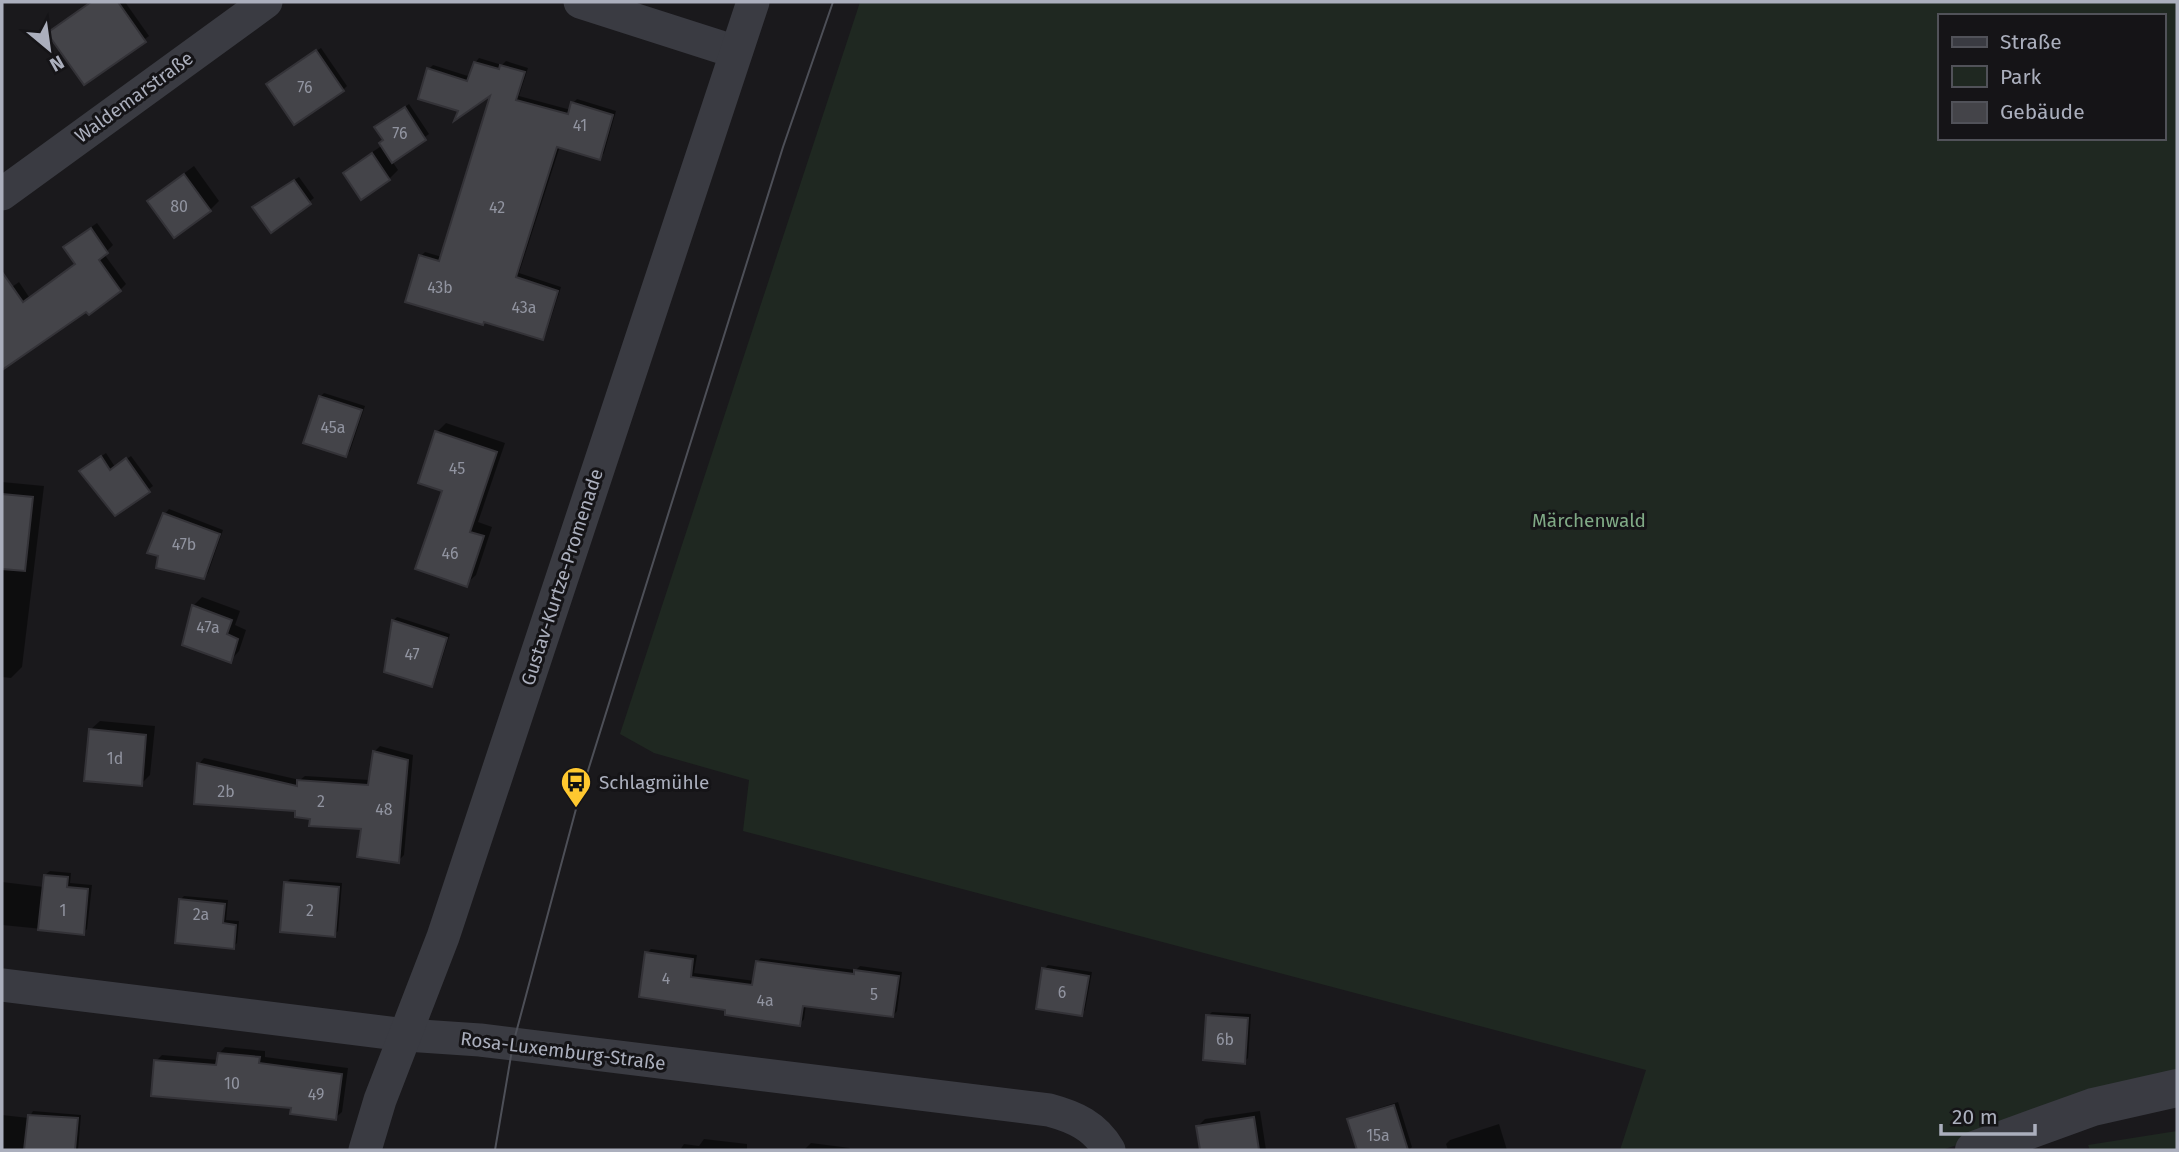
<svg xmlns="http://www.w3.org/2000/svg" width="2179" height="1152" font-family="'Fira Sans',sans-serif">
  <rect width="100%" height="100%" fill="#1a191c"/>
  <g fill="#1f2821" fill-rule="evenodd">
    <path d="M860,2H2177V1076L2153,1080L1942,1150H1620L1646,1070L743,831L749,780L654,753L620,734ZM1939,16H2163V138H1939Z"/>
    <path d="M2177,1131V1150H2090L2088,1145Z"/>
  </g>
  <g fill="#0007">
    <path d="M92,2H125L149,36L84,83L53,29Z"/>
    <path d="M321,48L347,86L343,90L272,80Z"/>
    <path d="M479,58L502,65L506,61L528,68L519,96L571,110L573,103L577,99L616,111L604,153L600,158L560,146L519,273L561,287L546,334L542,338L485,321L483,323L421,256L425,252L442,257L493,92L460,110L429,69L433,65L471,77L475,63Z"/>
    <path d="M409,104L429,134L392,161L398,170L389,179L345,173L354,164L383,145L385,140L381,123Z"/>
    <path d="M194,166L219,201L210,210L149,201L159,192Z"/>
    <path d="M299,177L314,198L271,230L259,203Z"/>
    <path d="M97,223L113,245L104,254L126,284L120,290L87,309L2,366V294L19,282L29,297L77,263L71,241Z"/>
    <path d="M324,393L365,406L350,451L346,455L320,397Z"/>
    <path d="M446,423L505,443L478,522L492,527L476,575L466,584L444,490L437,432Z"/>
    <path d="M106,453L115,467L131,456L153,486L115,514L86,467Z"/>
    <path d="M2,482L44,486L22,667L11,678L2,677Z"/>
    <path d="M169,509L223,530L208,573L204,577L160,555L150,552L165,514Z"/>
    <path d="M202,597L240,611L235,625L246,630L239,651L230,661L193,606Z"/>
    <path d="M397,617L450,634L435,681L431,685L393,621Z"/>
    <path d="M100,721L155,726L150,775L141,784L90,730Z"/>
    <path d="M380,746L413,755L404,855L398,861L363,827L312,817L199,764L204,758L300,780L305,776L370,780L374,752Z"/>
    <path d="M50,871L71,873L70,883L92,885L87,929L83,933L2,925V882L44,887L45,875Z"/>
    <path d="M290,879L342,883L338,931L334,935L286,883Z"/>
    <path d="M184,896L228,900L226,920L239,921L237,943L233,947L180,900Z"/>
    <path d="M651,949L697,955L694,973L755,981L757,962L761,958L856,970L860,966L902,972L897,1011L893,1016L806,1004L804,1019L800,1024L727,1008L647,953Z"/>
    <path d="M1048,965L1092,972L1085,1010L1081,1014L1044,969Z"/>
    <path d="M1212,1012L1251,1014L1248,1058L1244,1062L1208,1016Z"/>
    <path d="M225,1047L265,1051V1057L348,1068L342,1112L335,1118L156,1061L162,1055L219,1060V1054Z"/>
    <path d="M1398,1102L1412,1147L1409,1150H1359L1349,1120L1354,1116Z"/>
    <path d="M33,1111L81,1115L78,1150H2V1115L29,1118Z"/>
    <path d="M1260,1111L1266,1150H1202L1198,1126L1205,1119Z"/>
    <path d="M1499,1124L1507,1150H1448L1446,1144L1450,1140Z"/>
    <path d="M704,1139L747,1144V1150H680L684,1144L699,1146Z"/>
    <path d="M811,1143L850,1148L849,1150H804Z"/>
  </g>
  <g fill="#444449" stroke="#343338" stroke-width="2">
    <path d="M91,2H118L146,42L84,85L47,33Z"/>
    <path d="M316,50L344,91L294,125L266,84Z"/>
    <path d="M474,62L499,69L500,65L525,72L516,100L568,114L571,102L613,115L600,160L557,147L516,277L558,291L543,340L484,322L483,325L405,302L419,255L439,261L490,96L454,121L458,111L418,99L427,68L467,81Z"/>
    <path d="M405,107L426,140L392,163L379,143L383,140L374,127Z"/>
    <path d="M372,153L390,180L361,200L343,173Z"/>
    <path d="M184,174L211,211L174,238L147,201Z"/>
    <path d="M294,180L311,204L271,233L252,207Z"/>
    <path d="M91,228L108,253L99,260L121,291L89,315L86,312L2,370V272L23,302L75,264L63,247Z"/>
    <path d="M319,396L362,410L346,457L303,443Z"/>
    <path d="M435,431L497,452L470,532L484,536L467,587L415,569L442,491L418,483Z"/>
    <path d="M101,456L110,470L126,458L150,492L115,516L79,471Z"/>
    <path d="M2,494L33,497L25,571L2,569Z"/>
    <path d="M163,513L220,534L204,579L156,568L158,556L147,553Z"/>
    <path d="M192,605L232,620L227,634L238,639L231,663L182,645Z"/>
    <path d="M392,620L447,638L432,687L384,672Z"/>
    <path d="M89,729L146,735L142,786L84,781Z"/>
    <path d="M373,751L408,760L399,863L357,857L361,829L309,826L310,819L295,817V811L194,804L197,763L297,786V780L368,785Z"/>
    <path d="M44,875L68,877L67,887L88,889L84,935L38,930Z"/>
    <path d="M284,882L339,887L335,937L280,932Z"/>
    <path d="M179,899L225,904L223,923L236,925L234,949L175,943Z"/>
    <path d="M645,952L693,959L691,977L752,985L756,961L854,974V970L899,976L893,1017L803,1006L800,1026L725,1015V1010L639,997Z"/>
    <path d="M1042,968L1089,976L1082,1016L1036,1009Z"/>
    <path d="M1206,1015L1248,1018L1245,1064L1203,1060Z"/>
    <path d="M218,1053L260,1057L259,1063L342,1074L336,1120L290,1114L291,1108L151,1096L154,1060L216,1065Z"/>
    <path d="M1394,1105L1408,1150H1357L1347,1119Z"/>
    <path d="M28,1115L78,1118L75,1150H24Z"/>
    <path d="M1254,1117L1259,1150H1200L1196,1126Z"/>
  </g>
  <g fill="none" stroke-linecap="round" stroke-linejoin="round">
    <g stroke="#3a3b42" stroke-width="33">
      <path d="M580,2L736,52"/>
      <path d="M2,194L266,2"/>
      <path d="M2,985L406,1035L480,1040L1049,1110C1075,1117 1095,1126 1109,1150"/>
      <path d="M365,1150L380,1100L443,937L753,2"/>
    </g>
    <path stroke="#3a3b42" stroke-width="38" d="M1974,1150L2093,1107L2177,1088"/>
    <path stroke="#4d4f57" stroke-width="2" d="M495,1150L513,1044L576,809L783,147L833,2"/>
  </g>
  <defs>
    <g id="bus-pin" transform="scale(1.575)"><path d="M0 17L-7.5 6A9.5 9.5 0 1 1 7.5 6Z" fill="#ffc82f" stroke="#151417"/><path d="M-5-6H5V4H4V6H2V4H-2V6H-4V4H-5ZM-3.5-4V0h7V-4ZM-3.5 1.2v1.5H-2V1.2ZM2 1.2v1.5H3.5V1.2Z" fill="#111"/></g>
  </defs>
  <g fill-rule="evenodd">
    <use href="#bus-pin" x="576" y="782"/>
  </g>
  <g text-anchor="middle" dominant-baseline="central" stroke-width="6" stroke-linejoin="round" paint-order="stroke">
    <g font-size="16" fill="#9194a0">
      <text x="305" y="87">76</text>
      <text x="580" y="125">41</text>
      <text x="400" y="133">76</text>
      <text x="179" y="206">80</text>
      <text x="497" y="207">42</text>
      <text x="440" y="287">43b</text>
      <text x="524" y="307">43a</text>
      <text x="333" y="427">45a</text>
      <text x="457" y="468">45</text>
      <text x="184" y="544">47b</text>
      <text x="450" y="553">46</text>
      <text x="208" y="627">47a</text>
      <text x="412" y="654">47</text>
      <text x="115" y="758">1d</text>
      <text x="226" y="791">2b</text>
      <text x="321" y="801">2</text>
      <text x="384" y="809">48</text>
      <text x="63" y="910">1</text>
      <text x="310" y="910">2</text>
      <text x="201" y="914">2a</text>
      <text x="666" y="978">4</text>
      <text x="1062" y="992">6</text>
      <text x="874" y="994">5</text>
      <text x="765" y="1000">4a</text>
      <text x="1225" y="1039">6b</text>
      <text x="232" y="1083">10</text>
      <text x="316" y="1094">49</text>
      <text x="1378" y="1135">15a</text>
    </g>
    <g font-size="19" fill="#abafbd" stroke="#151417">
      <text transform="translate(134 97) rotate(-36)">Waldemarstraße</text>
      <text transform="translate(562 577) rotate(-72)">Gustav-Kurtze-Promenade</text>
      <text transform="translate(563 1051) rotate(7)">Rosa-Luxemburg-Straße</text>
    </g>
    <g font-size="19" fill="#80aa86" stroke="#151417">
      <text x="1589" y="520">Märchenwald</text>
    </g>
    <g font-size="19" fill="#abafbd" stroke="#151417" text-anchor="start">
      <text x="599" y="782">Schlagmühle</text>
    </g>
  </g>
  <rect width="2179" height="1152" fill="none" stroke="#abafbd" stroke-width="7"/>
  <rect x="1938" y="14" width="228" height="126" fill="#151417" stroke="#515259" stroke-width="2"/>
  <rect x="1952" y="37" width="35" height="10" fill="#3a3b42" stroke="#515259" stroke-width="2"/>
  <text x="2000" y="49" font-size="21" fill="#abafbd">Straße</text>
  <rect x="1952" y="66" width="35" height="21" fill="#1f2821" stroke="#515259" stroke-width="2"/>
  <text x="2000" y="84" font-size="21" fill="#abafbd">Park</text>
  <rect x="1952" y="102" width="35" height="21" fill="#444449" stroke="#515259" stroke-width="2"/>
  <text x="2000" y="119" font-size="21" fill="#abafbd">Gebäude</text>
  <g transform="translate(49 49) rotate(151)" stroke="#151417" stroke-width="5" paint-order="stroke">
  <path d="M0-5L12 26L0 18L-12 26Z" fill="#abafbd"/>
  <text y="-10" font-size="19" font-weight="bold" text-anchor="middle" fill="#abafbd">N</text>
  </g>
  <path d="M1941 1124v10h94v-10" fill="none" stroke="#abafbd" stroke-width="3.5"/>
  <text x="1952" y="1124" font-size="21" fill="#abafbd" stroke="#151417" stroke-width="5" paint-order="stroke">20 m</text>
</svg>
